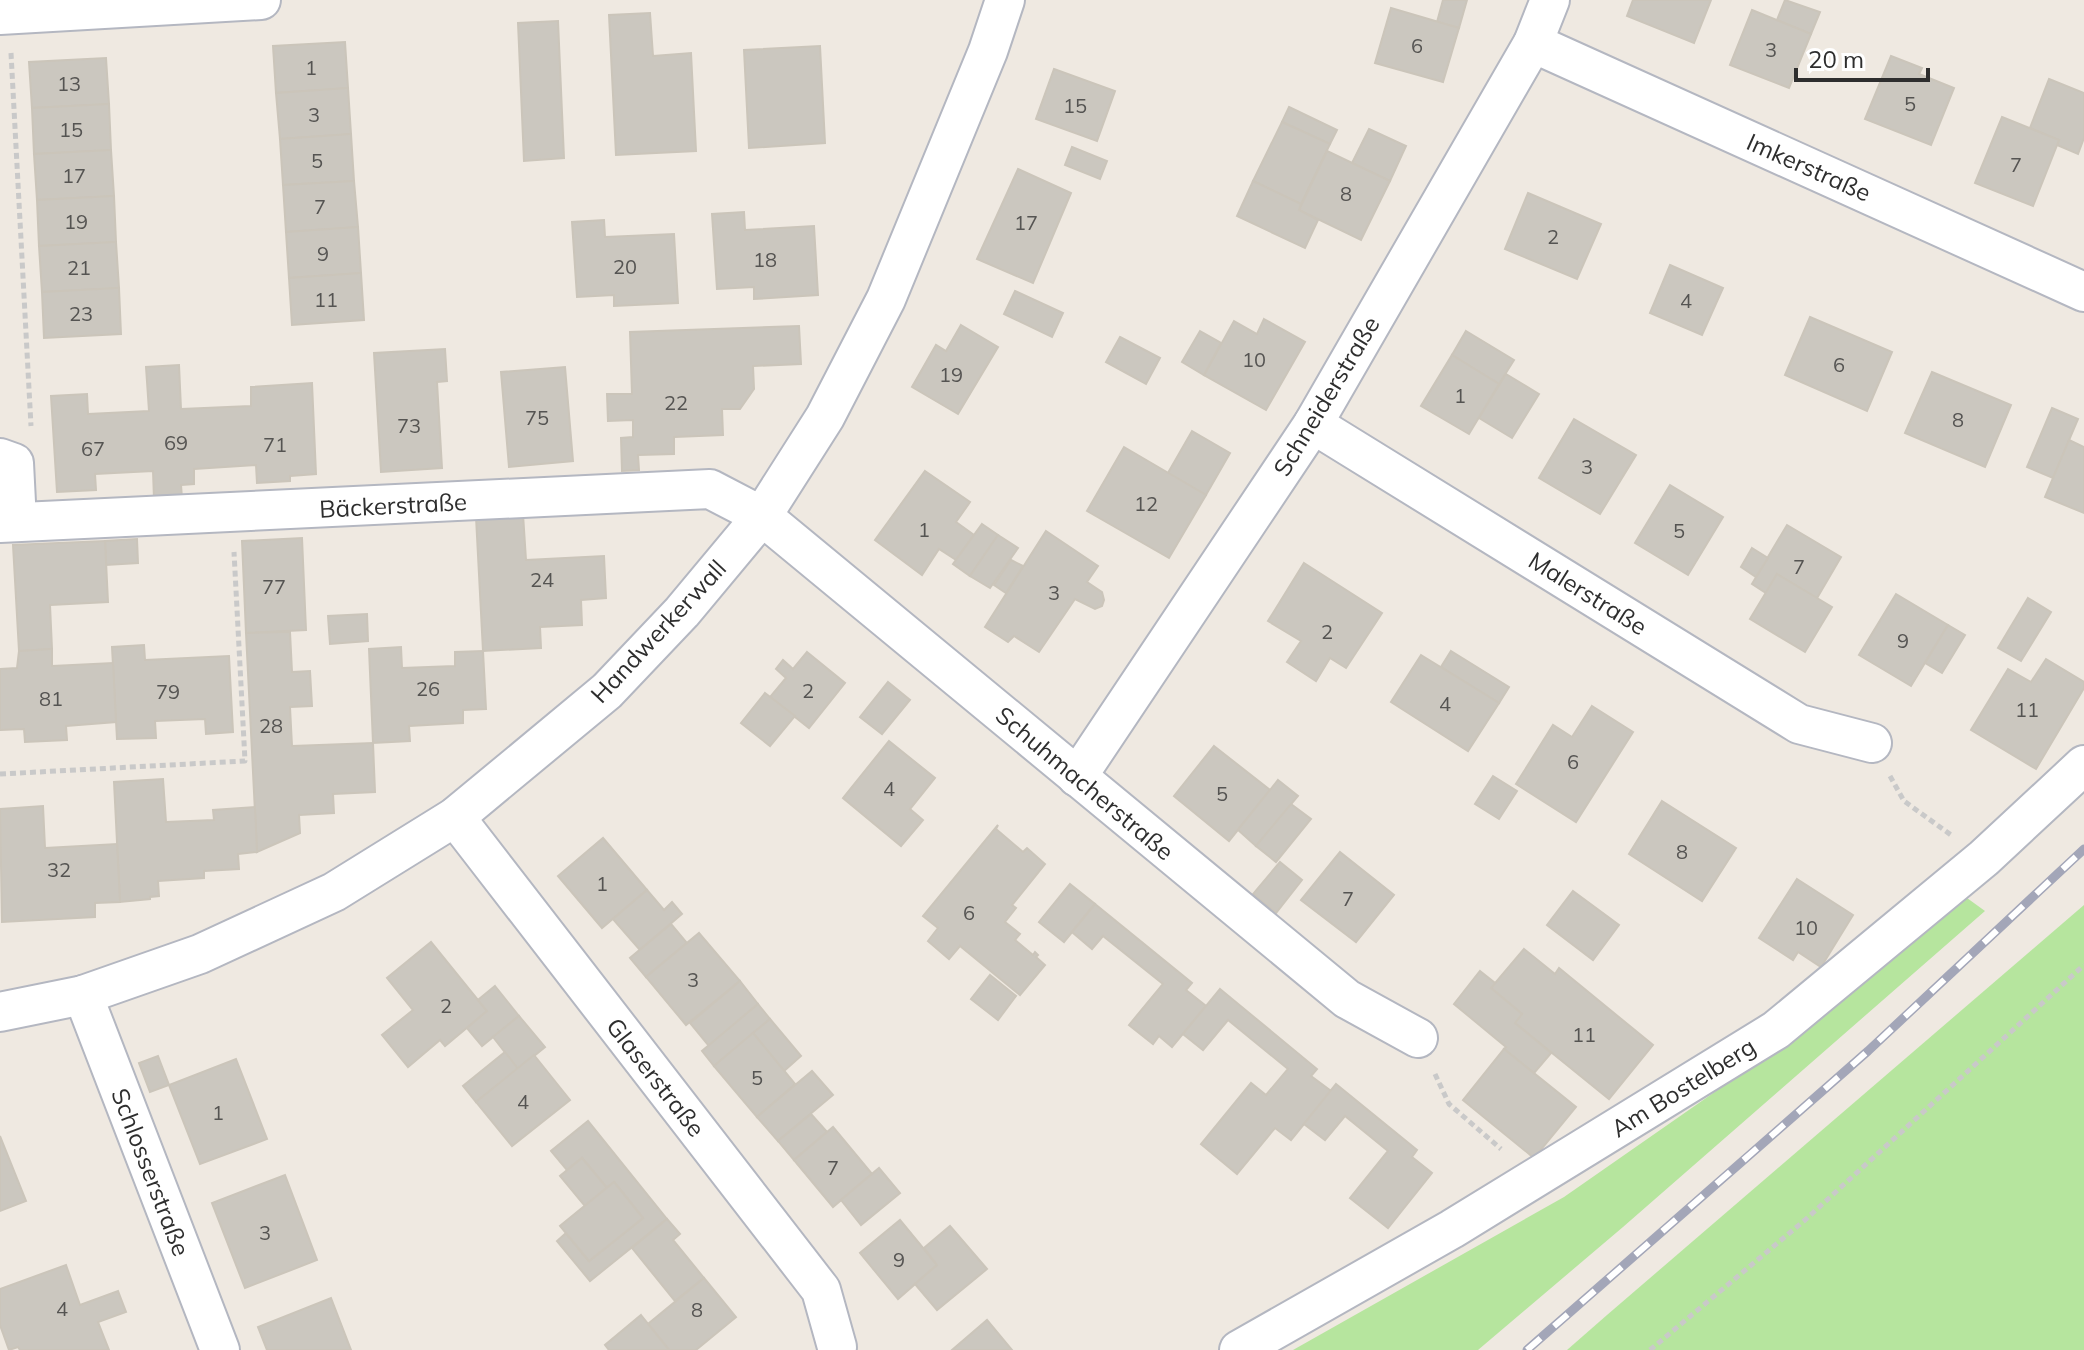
<svg xmlns="http://www.w3.org/2000/svg" width="2084" height="1350" font-family="Mulish,sans-serif">
  <rect width="100%" height="100%" fill="#efe9e1"/>
  <g fill="#b6e59e">
    <path d="M1967,898L1985,911L1623,1227L1478,1350H1293L1564,1197L1811,1025Z"/>
    <path d="M2084,905V1350H1567L1607,1315Z"/>
  </g>
  <g fill="#cbc7bf" stroke="#cbc5ba" stroke-width="2">
    <path d="M1443,0H1467L1459,28L1437,22Z"/>
    <path d="M1633,0H1711L1694,43L1627,16Z"/>
    <path d="M1785,0L1820,12L1811,34L1777,20Z"/>
    <path d="M1391,8L1459,28L1443,82L1375,63Z"/>
    <path d="M1752,10L1811,34L1789,88L1730,65Z"/>
    <path d="M650,13L653,56L691,53L696,151L616,155L609,15Z"/>
    <path d="M558,21L564,158L524,161L518,23Z"/>
    <path d="M345,42L348,88L276,93L273,46Z"/>
    <path d="M820,46L825,143L749,148L744,50Z"/>
    <path d="M1891,56L1922,68L1919,74L1954,88L1931,145L1865,119Z"/>
    <path d="M106,58L109,104L32,108L29,62Z"/>
    <path d="M1054,69L1115,91L1097,141L1036,119Z"/>
    <path d="M2049,79L2084,93V138L2078,154L2057,145L2059,140L2030,128Z"/>
    <path d="M348,88L351,134L280,139L276,93Z"/>
    <path d="M109,104L111,150L34,154L32,108Z"/>
    <path d="M1289,107L1337,130L1330,144L1282,122Z"/>
    <path d="M2002,117L2059,140L2033,206L1975,183Z"/>
    <path d="M1282,122L1330,144L1301,204L1253,181Z"/>
    <path d="M1369,129L1406,146L1390,181L1352,163Z"/>
    <path d="M351,134L354,181L283,185L280,139Z"/>
    <path d="M1072,147L1107,161L1100,179L1065,165Z"/>
    <path d="M111,150L114,196L37,200L34,154Z"/>
    <path d="M1327,151L1390,181L1361,240L1299,210Z"/>
    <path d="M1018,169L1071,193L1033,283L977,259Z"/>
    <path d="M354,181L358,227L286,232L283,185Z"/>
    <path d="M1253,181L1301,204L1299,210L1318,220L1305,248L1237,216Z"/>
    <path d="M1528,193L1601,224L1577,279L1505,249Z"/>
    <path d="M114,196L116,242L39,246L37,200Z"/>
    <path d="M744,212L745,230L814,226L818,295L754,299V287L717,289L712,214Z"/>
    <path d="M604,220L605,237L674,234L678,303L614,306V295L577,297L572,222Z"/>
    <path d="M358,227L361,273L289,278L286,232Z"/>
    <path d="M116,242L119,288L42,292L39,246Z"/>
    <path d="M1670,265L1723,288L1702,335L1650,313Z"/>
    <path d="M361,273L364,320L292,325L289,278Z"/>
    <path d="M119,288L121,334L44,338L42,292Z"/>
    <path d="M1015,291L1063,313L1052,337L1004,314Z"/>
    <path d="M1810,317L1892,352L1867,411L1785,375Z"/>
    <path d="M1264,319L1305,342L1266,410L1204,375L1234,321L1257,334Z"/>
    <path d="M961,325L998,347L958,414L912,387L936,345L946,351Z"/>
    <path d="M799,326L801,364L753,366L754,389L740,409H722L723,435L674,437V454L638,455L639,470L622,471L621,438L633,437V420L608,421L607,394H632L630,332Z"/>
    <path d="M1200,331L1221,343L1204,375L1182,362Z"/>
    <path d="M1466,331L1514,360L1499,384L1452,355Z"/>
    <path d="M1120,337L1160,358L1146,384L1106,362Z"/>
    <path d="M445,349L447,381L437,382L442,468L381,472L374,353Z"/>
    <path d="M1452,355L1499,384L1469,434L1421,406Z"/>
    <path d="M179,365L181,409L251,406V387L312,383L316,474L290,476V481L257,483L256,465L194,469V484L181,485L182,498L154,499L153,471L95,474L96,490L57,492L51,396L87,394L88,414L149,411L146,367Z"/>
    <path d="M565,367L573,461L509,467L501,372Z"/>
    <path d="M1932,372L2011,405L1985,467L1905,433Z"/>
    <path d="M1506,374L1539,394L1512,438L1479,418Z"/>
    <path d="M2052,408L2078,419L2053,478L2027,467Z"/>
    <path d="M1574,419L1636,455L1600,514L1539,478Z"/>
    <path d="M1192,431L1230,453L1206,495L1168,473Z"/>
    <path d="M2069,440L2084,447V513L2045,497Z"/>
    <path d="M1124,447L1206,495L1169,558L1087,511Z"/>
    <path d="M925,471L970,502L956,522L974,535L956,560L939,549L922,575L875,540Z"/>
    <path d="M1670,485L1723,517L1688,575L1635,543Z"/>
    <path d="M523,514L526,560L604,556L606,598L581,600L582,625L540,627L541,648L483,651L476,517Z"/>
    <path d="M982,524L998,535L970,576L953,564Z"/>
    <path d="M1787,525L1841,557L1817,598L1777,574L1766,593L1752,584Z"/>
    <path d="M1046,531L1098,566L1087,582L1102,592L1104,600L1102,606L1095,609L1075,599L1039,652L1014,636L1008,642L985,627Z"/>
    <path d="M998,535L1018,548L990,588L970,576Z"/>
    <path d="M302,538L306,630L246,633L242,541Z"/>
    <path d="M137,539L138,563L106,565L105,541Z"/>
    <path d="M105,541L108,602L50,605L52,649L19,651L13,545Z"/>
    <path d="M1752,548L1768,558L1756,577L1741,567Z"/>
    <path d="M1011,560L1023,566L1006,593L994,585Z"/>
    <path d="M1304,563L1382,613L1346,668L1330,658L1316,681L1287,662L1301,641L1268,621Z"/>
    <path d="M1777,574L1832,607L1805,652L1750,619Z"/>
    <path d="M1896,594L1948,625L1911,686L1859,655Z"/>
    <path d="M2028,598L2051,612L2021,661L1998,648Z"/>
    <path d="M367,614L368,641L330,644L328,616Z"/>
    <path d="M1948,625L1965,635L1942,673L1925,663Z"/>
    <path d="M290,632L292,672L310,671L312,706L290,707L292,746L373,743L375,792L333,794L334,813L299,815L300,833L257,852L246,633Z"/>
    <path d="M144,645L145,660L229,656L233,732L206,734L205,719L155,721L156,738L117,739L112,647Z"/>
    <path d="M401,647L402,668L455,666V652L483,651L486,709L463,710V723L409,726L410,741L373,743L369,649Z"/>
    <path d="M52,649V666L113,663L116,722L66,726L67,740L25,742L24,729L0,730V669L17,668L19,651Z"/>
    <path d="M1451,651L1509,687L1499,703L1441,667Z"/>
    <path d="M807,652L845,683L809,728L770,697L786,678L776,669L783,660L793,669Z"/>
    <path d="M1421,655L1499,703L1468,751L1391,702Z"/>
    <path d="M2046,659L2084,682V688L2036,769L1971,730L2008,669L2031,682Z"/>
    <path d="M888,682L910,700L882,734L860,717Z"/>
    <path d="M765,693L795,716L770,746L741,723Z"/>
    <path d="M1592,706L1633,732L1576,822L1516,784L1553,725L1572,737Z"/>
    <path d="M889,741L935,778L910,809L923,820L901,846L843,798Z"/>
    <path d="M1214,746L1270,790L1229,841L1174,796Z"/>
    <path d="M1493,776L1517,791L1499,819L1475,804Z"/>
    <path d="M163,779L166,822L214,820L213,810L255,807L257,852L238,854L239,869L204,871V878L158,881L159,896L150,897V899L120,902L114,782Z"/>
    <path d="M1278,780L1298,796L1256,846L1238,830Z"/>
    <path d="M1662,801L1736,848L1702,901L1629,854Z"/>
    <path d="M1291,804L1311,819L1276,862L1256,846Z"/>
    <path d="M43,806L45,848L117,844L120,902L95,903V917L2,922L0,809Z"/>
    <path d="M998,825L996,829L1023,852L1027,848L1045,864L1012,905L1016,908L1005,922L1020,934L1015,940L1033,955L1035,952L1038,955L1036,957L1045,965L1020,995L960,946L949,959L928,941L938,928L923,916Z"/>
    <path d="M603,838L647,890L602,928L558,876Z"/>
    <path d="M1340,852L1394,895L1356,942L1301,900Z"/>
    <path d="M1280,862L1302,880L1276,913L1253,894Z"/>
    <path d="M1797,879L1853,915L1821,967L1798,952L1793,960L1759,938Z"/>
    <path d="M1070,884L1095,904L1064,942L1039,922Z"/>
    <path d="M647,890L664,910L672,902L682,914L640,950L613,919Z"/>
    <path d="M1573,891L1619,925L1593,960L1547,925Z"/>
    <path d="M1095,904L1192,983L1186,990L1206,1006L1172,1047L1159,1036L1153,1044L1129,1025L1163,984L1103,936L1092,949L1072,932Z"/>
    <path d="M671,924L687,943L646,977L630,958Z"/>
    <path d="M699,933L740,981L686,1025L646,977Z"/>
    <path d="M431,942L487,1011L445,1046L440,1040L408,1067L382,1035L413,1010L387,978Z"/>
    <path d="M1524,949L1555,974L1559,968L1653,1045L1609,1099L1515,1023L1522,1014L1491,988Z"/>
    <path d="M1480,971L1495,983L1491,988L1522,1014L1515,1023L1551,1053L1534,1073L1504,1049L1506,1047L1454,1004Z"/>
    <path d="M990,975L1016,996L998,1020L971,999Z"/>
    <path d="M740,981L758,1004L709,1046L690,1023Z"/>
    <path d="M495,986L519,1016L482,1046L467,1028L487,1011L478,1000Z"/>
    <path d="M1220,989L1317,1069L1311,1076L1331,1091L1291,1140L1275,1128L1237,1174L1201,1144L1251,1083L1266,1095L1288,1069L1228,1020L1203,1050L1183,1034Z"/>
    <path d="M758,1004L770,1019L714,1066L702,1051Z"/>
    <path d="M519,1016L545,1047L518,1069L493,1037Z"/>
    <path d="M770,1019L801,1056L784,1071L753,1033Z"/>
    <path d="M753,1033L795,1084L757,1117L714,1066Z"/>
    <path d="M1504,1049L1576,1107L1534,1158L1463,1100Z"/>
    <path d="M505,1052L518,1069L476,1102L463,1086Z"/>
    <path d="M534,1055L570,1100L512,1146L476,1102Z"/>
    <path d="M158,1056L169,1085L150,1092L139,1063Z"/>
    <path d="M236,1059L267,1139L200,1164L169,1085Z"/>
    <path d="M812,1071L833,1095L778,1141L757,1117Z"/>
    <path d="M1336,1084L1417,1150L1412,1157L1432,1173L1388,1228L1350,1198L1388,1151L1345,1116L1325,1140L1304,1124Z"/>
    <path d="M811,1114L827,1132L794,1160L778,1141Z"/>
    <path d="M588,1121L667,1219L590,1281L557,1241L566,1233L589,1261L643,1218L614,1182L607,1188L582,1158L567,1170L551,1151Z"/>
    <path d="M833,1127L872,1174L833,1207L794,1160Z"/>
    <path d="M0,1136L26,1201L0,1211Z"/>
    <path d="M582,1158L607,1188L585,1206L560,1176Z"/>
    <path d="M879,1168L900,1193L861,1225L841,1200Z"/>
    <path d="M285,1175L317,1260L245,1288L212,1203Z"/>
    <path d="M614,1182L643,1218L589,1261L560,1226Z"/>
    <path d="M667,1219L680,1234L673,1240L704,1278L675,1301L632,1248Z"/>
    <path d="M900,1220L937,1265L898,1299L860,1253Z"/>
    <path d="M950,1226L987,1269L937,1310L915,1284L937,1265L924,1248Z"/>
    <path d="M66,1265L80,1305L118,1291L126,1312L98,1322L109,1350H20L18,1347L9,1350L0,1325V1289Z"/>
    <path d="M704,1278L736,1317L696,1350H669L648,1324Z"/>
    <path d="M331,1298L351,1350H267L258,1327Z"/>
    <path d="M641,1315L669,1350H609L605,1345Z"/>
    <path d="M987,1320L1012,1350H952Z"/>
  </g>
  <g fill="none" stroke-linecap="round" stroke-linejoin="round">
    <g stroke="#b4b7c1" stroke-width="42">
      <g id="street">
        <path d="M0,15L261,0"/>
        <path d="M1533,43L2084,292"/>
        <path d="M1313,424L1799,724L1872,743"/>
        <path d="M0,458L14,463L17,522"/>
        <path d="M0,523L710,489L762,516L1347,999L1418,1038"/>
        <path d="M1077,777L1313,424L1533,43L1550,0"/>
        <path d="M455,817L821,1290L837,1347"/>
        <path d="M83,995L220,1350"/>
        <path d="M0,1012L83,995L200,954L334,892L455,817L607,691L682,612L762,516L825,417L886,299L988,51L1005,0"/>
        <path d="M1239,1350L1452,1229L1776,1030L1984,858L2084,765"/>
      </g>
    </g>
    <g stroke="#c9c9c9" stroke-width="5" stroke-dasharray="6 4" stroke-linecap="butt">
      <path d="M11,53L31,426"/>
      <path d="M0,774L245,761L234,552"/>
      <path d="M1890,776L1904,801L1951,835"/>
      <path d="M1435,1074L1449,1104L1501,1149"/>
      <path d="M1650,1350L1805,1220L2084,965"/>
    </g>
    <use href="#street" stroke="#fff" stroke-width="38"/>
    <g stroke="#a3a6b8" stroke-width="9">
      <path id="rail" d="M1527,1350L1868,1051L2084,849"/>
    </g>
    <use href="#rail" stroke="#fff" stroke-width="6" stroke-dasharray="18" stroke-linecap="butt"/>
  </g>
  <g text-anchor="middle" dominant-baseline="central" stroke-width="7" stroke-linejoin="round" paint-order="stroke">
    <g font-size="20" fill="#555452">
      <text x="1417" y="45">6</text>
      <text x="1771" y="49">3</text>
      <text x="311" y="67">1</text>
      <text x="69" y="83">13</text>
      <text x="1910" y="103">5</text>
      <text x="1075" y="105">15</text>
      <text x="314" y="114">3</text>
      <text x="71" y="129">15</text>
      <text x="317" y="160">5</text>
      <text x="2016" y="164">7</text>
      <text x="74" y="175">17</text>
      <text x="1346" y="193">8</text>
      <text x="320" y="206">7</text>
      <text x="76" y="221">19</text>
      <text x="1026" y="222">17</text>
      <text x="1553" y="236">2</text>
      <text x="323" y="253">9</text>
      <text x="765" y="259">18</text>
      <text x="625" y="266">20</text>
      <text x="79" y="267">21</text>
      <text x="326" y="299">11</text>
      <text x="1686" y="300">4</text>
      <text x="81" y="313">23</text>
      <text x="1254" y="359">10</text>
      <text x="1839" y="364">6</text>
      <text x="951" y="374">19</text>
      <text x="1460" y="395">1</text>
      <text x="676" y="402">22</text>
      <text x="537" y="417">75</text>
      <text x="1958" y="419">8</text>
      <text x="409" y="425">73</text>
      <text x="176" y="442">69</text>
      <text x="275" y="444">71</text>
      <text x="93" y="448">67</text>
      <text x="1587" y="466">3</text>
      <text x="1146" y="503">12</text>
      <text x="924" y="529">1</text>
      <text x="1679" y="530">5</text>
      <text x="1799" y="566">7</text>
      <text x="542" y="579">24</text>
      <text x="274" y="586">77</text>
      <text x="1054" y="592">3</text>
      <text x="1327" y="631">2</text>
      <text x="1903" y="640">9</text>
      <text x="428" y="688">26</text>
      <text x="808" y="690">2</text>
      <text x="168" y="691">79</text>
      <text x="51" y="698">81</text>
      <text x="1445" y="703">4</text>
      <text x="2027" y="709">11</text>
      <text x="271" y="725">28</text>
      <text x="1573" y="761">6</text>
      <text x="889" y="788">4</text>
      <text x="1222" y="793">5</text>
      <text x="1682" y="851">8</text>
      <text x="59" y="869">32</text>
      <text x="602" y="883">1</text>
      <text x="1348" y="898">7</text>
      <text x="969" y="912">6</text>
      <text x="1806" y="927">10</text>
      <text x="693" y="979">3</text>
      <text x="446" y="1005">2</text>
      <text x="1584" y="1034">11</text>
      <text x="757" y="1077">5</text>
      <text x="523" y="1101">4</text>
      <text x="218" y="1112">1</text>
      <text x="833" y="1167">7</text>
      <text x="265" y="1232">3</text>
      <text x="899" y="1259">9</text>
      <text x="62" y="1308">4</text>
      <text x="697" y="1309">8</text>
    </g>
    <g font-size="24" fill="#2e2e2e" stroke="#fff">
      <text transform="translate(1809 167) rotate(24)">Imkerstraße</text>
      <text transform="translate(1326 396) rotate(-59)">Schneiderstraße</text>
      <text transform="translate(393 505) rotate(-3)">Bäckerstraße</text>
      <text transform="translate(1588 593) rotate(32)">Malerstraße</text>
      <text transform="translate(658 631) rotate(-47)">Handwerkerwall</text>
      <text transform="translate(1085 783) rotate(40)">Schuhmacherstraße</text>
      <text transform="translate(656 1077) rotate(52)">Glaserstraße</text>
      <text transform="translate(1683 1087) rotate(-32)">Am Bostelberg</text>
      <text transform="translate(151 1172) rotate(69)">Schlosserstraße</text>
    </g>
  </g>
  <path d="M1796 68v12h132v-12" fill="none" stroke="#2e2e2e" stroke-width="4"/>
  <text x="1808" y="68" font-size="24" fill="#2e2e2e" stroke="#ffffff" stroke-width="6" paint-order="stroke">20 m</text>
</svg>
